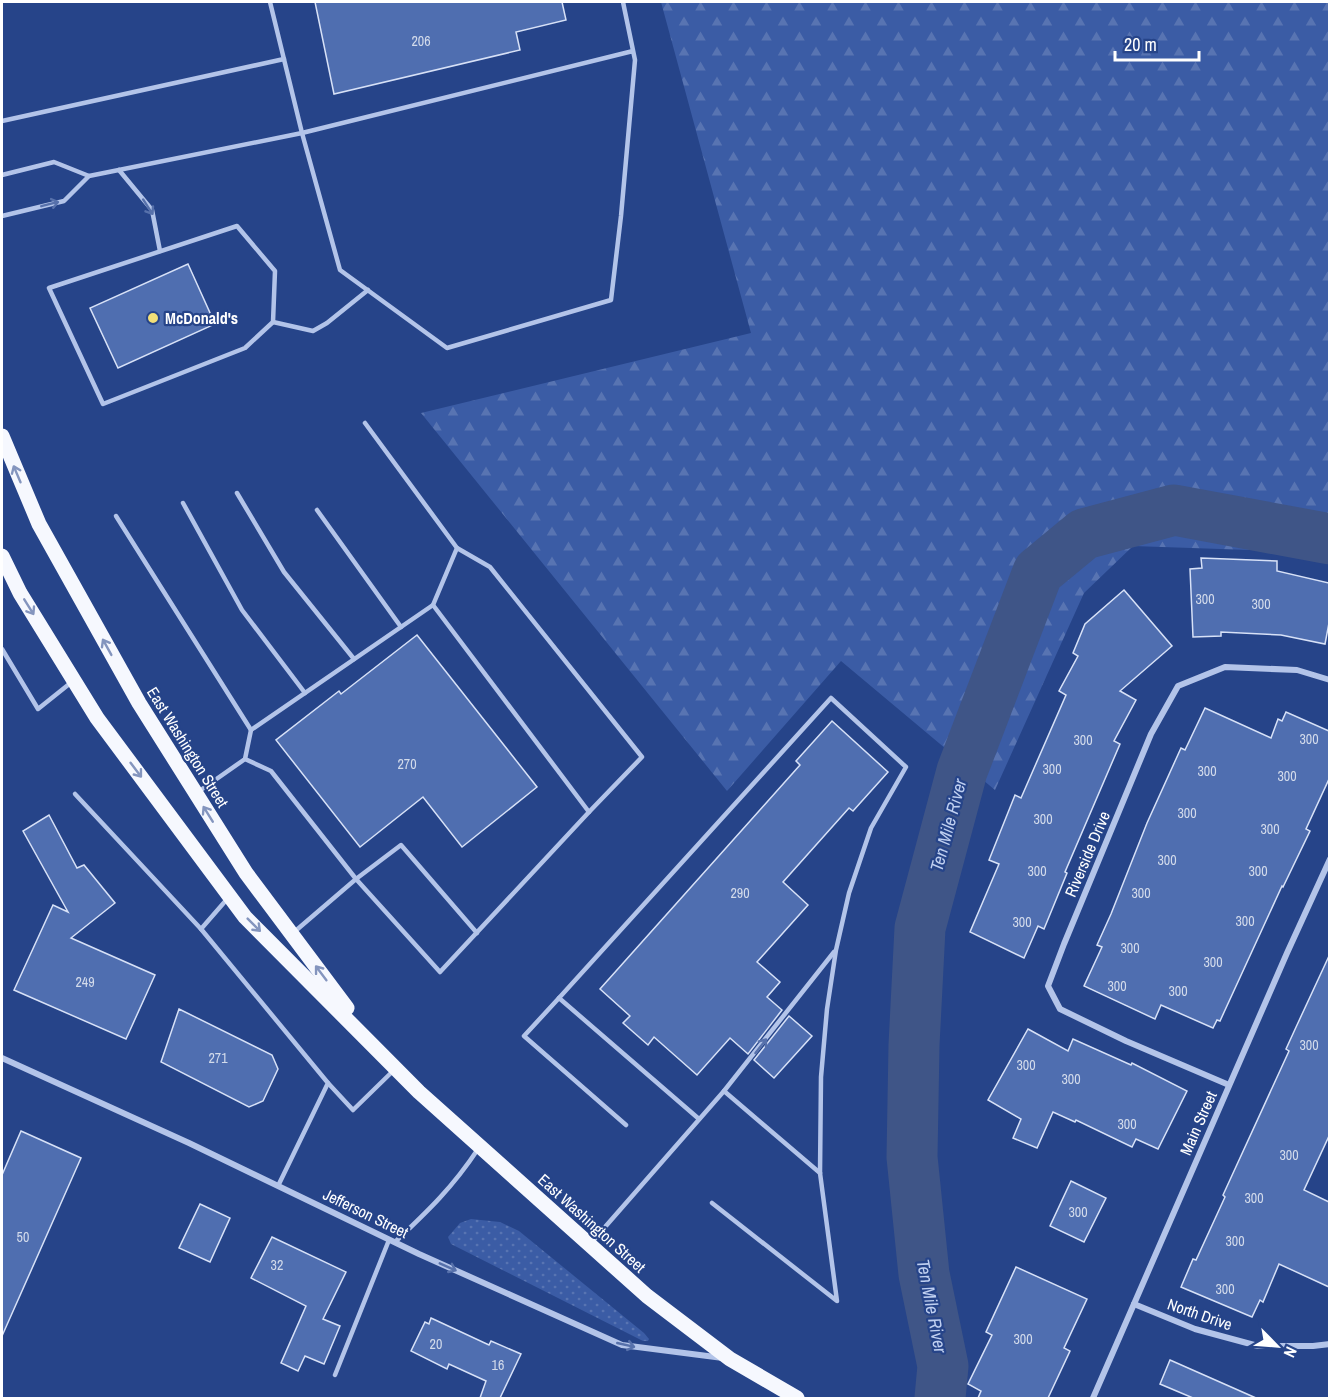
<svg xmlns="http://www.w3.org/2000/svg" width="1331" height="1400" font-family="'Archivo Narrow',sans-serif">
  <defs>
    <pattern id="grass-dots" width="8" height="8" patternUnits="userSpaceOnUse" patternTransform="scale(1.5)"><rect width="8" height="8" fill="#3b5ca5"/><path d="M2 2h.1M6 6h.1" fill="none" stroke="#5874b2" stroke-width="1.8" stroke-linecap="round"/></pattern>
    <pattern id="forest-firs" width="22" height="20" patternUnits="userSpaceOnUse" patternTransform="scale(1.5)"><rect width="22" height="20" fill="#3b5ca5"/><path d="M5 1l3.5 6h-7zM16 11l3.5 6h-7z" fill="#5874b2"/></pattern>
  </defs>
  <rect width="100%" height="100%" fill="#264489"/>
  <path fill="url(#grass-dots)" d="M471,1219L500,1222L519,1231L644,1333L649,1339L648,1341H643L451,1244L448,1237L460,1223Z"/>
  <path fill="url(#forest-firs)" d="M661,2H1329V557L1308,552L1133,546L1084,593L995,790L841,661L727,791L421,413L751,333Z"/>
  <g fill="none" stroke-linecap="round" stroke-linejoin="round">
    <path stroke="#3f5587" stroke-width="51" d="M940,1398L943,1366L924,1274L912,1157L914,1045L920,928L962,771L1038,572L1084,534L1174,510L1330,539"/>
  </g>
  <g fill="#4f6eb0" stroke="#d7e1f7" stroke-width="1.5">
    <path d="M315,2H562L566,20L516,32L520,50L334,94Z"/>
    <path d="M188,264L215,324L118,368L90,308Z"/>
    <path d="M1201,558L1277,561V571L1329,583V623L1325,644L1281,635L1221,632V636L1193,637L1190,569L1202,568Z"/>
    <path d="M1124,590L1172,646L1120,691L1136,700L1114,741L1120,744L1065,872L1067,873L1044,929L1038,926L1024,958L970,932L999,864L989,860L1015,795L1021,798L1066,695L1059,691L1078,656L1073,653L1085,624Z"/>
    <path d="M417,635L537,787L462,847L423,797L360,847L276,740L339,691L341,694Z"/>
    <path d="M1205,708L1271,738L1278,719L1282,721L1286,712L1329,731V779L1306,829L1310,831L1283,887L1282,886L1220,1021L1217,1020L1213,1028L1161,1005L1155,1019L1084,986L1102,947L1097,945L1111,914L1147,823L1181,748L1185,750Z"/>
    <path d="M832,721L888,772L853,811L849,808L783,882L808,905L757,962L780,982L767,997L782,1010L748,1054L730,1038L697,1075L654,1037L648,1045L623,1023L630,1016L600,989L800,765L796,761Z"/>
    <path d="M49,815L77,868L84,865L115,903L71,938L155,975L126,1039L14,990L53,905L68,912L23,831Z"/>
    <path d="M1329,956V1136L1304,1190L1329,1202V1287L1279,1264L1263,1302L1260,1300L1252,1317L1181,1287L1193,1259L1196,1260L1225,1197L1223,1195L1289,1051L1286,1049L1297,1025Z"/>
    <path d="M179,1009L272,1055L278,1069L263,1101L249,1107L161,1062Z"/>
    <path d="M789,1016L812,1036L774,1078L754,1060Z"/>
    <path d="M1028,1029L1068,1051L1073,1039L1131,1065L1132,1063L1187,1091L1158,1149L1136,1139L1132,1147L1076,1120L1075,1122L1053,1112L1037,1148L1013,1138L1021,1119L988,1100Z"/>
    <path d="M21,1131L81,1158L2,1336V1175Z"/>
    <path d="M1071,1181L1106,1198L1084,1242L1050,1226Z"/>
    <path d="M200,1204L230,1218L210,1262L179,1248Z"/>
    <path d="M272,1237L346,1272L323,1319L340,1326L324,1364L305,1356L298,1371L281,1363L306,1306L251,1278Z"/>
    <path d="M1016,1267L1087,1299L1064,1348L1070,1351L1048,1398H978L981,1391L968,1384L992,1335L986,1332Z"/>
    <path d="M431,1318L489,1345L491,1341L521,1354L500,1398H480L486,1381L449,1364L447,1369L411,1351L425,1322L429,1324Z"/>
    <path d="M1170,1360L1256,1398H1193L1160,1384Z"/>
  </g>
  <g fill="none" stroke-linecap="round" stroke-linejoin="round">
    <g stroke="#b3c4e9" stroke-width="4.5">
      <path d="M623,2L635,60L621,216L611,300L447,348L340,270L302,133L633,51"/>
      <path d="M2,121L284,59"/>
      <path d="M119,170L152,210L160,251"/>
      <path d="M2,175L54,162L89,176"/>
      <path d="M2,216L64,201L89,176L302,133L270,2"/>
      <path d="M237,226L275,271L273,322L245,348L103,404L49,288Z"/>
      <path d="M273,322L313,331L327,323L368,290"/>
      <path d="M237,493L284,572L354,659"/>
      <path d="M183,503L242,610L305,693"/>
      <path d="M317,510L401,627"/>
      <path d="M116,516L251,730"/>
      <path d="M433,605L589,812"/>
      <path d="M2,649L38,709L73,681"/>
      <path d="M245,759L271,771L356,879L440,972L589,812L642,757L490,567L457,548L365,423"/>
      <path d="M198,792L245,759L251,730L433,605L457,548"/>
      <path d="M75,794L201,929L228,898"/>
      <path d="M201,929L328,1083L278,1186"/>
      <path d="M293,933L356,879L401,845L477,933"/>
      <path d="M559,998L524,1036L626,1125"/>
      <path d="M328,1083L353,1110L394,1070"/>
      <path d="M724,1091L834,952"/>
      <path d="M699,1119L559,998L831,698L906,767L871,828L849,893L836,950L827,1009L821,1077L820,1173L837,1301L712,1203"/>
      <path d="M395,1242C428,1211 453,1187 478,1149"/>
      <path d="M591,1243L724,1091L820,1173"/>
      <path d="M335,1375L389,1240"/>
    </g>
    <g stroke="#b3c4e9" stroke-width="6">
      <path d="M2,1058L189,1143L419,1254L622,1345L723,1358"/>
      <path d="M1229,1085L1126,1041L1060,1009L1048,986L1064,944L1151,734L1178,686L1225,667L1297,670L1330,680"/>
      <path d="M1134,1304L1195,1329L1258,1346H1313L1330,1344"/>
      <path d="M1093,1398L1287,953L1330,859"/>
    </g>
    <g stroke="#f6f8fe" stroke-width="15">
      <path d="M2,436L39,524L139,703L246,873L347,1008"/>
      <path d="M2,556L20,593L97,718L245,917L419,1092L647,1296L730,1359L797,1398"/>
    </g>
  </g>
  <defs><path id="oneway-shaft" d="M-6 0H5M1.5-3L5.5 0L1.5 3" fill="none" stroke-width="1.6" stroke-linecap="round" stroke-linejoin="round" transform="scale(1.5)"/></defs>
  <g stroke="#5771ab">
    <use href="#oneway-shaft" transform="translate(50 204) rotate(-14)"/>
    <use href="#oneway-shaft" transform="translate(148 207) rotate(57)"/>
    <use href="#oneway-shaft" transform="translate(761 1046) rotate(-52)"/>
    <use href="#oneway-shaft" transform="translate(448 1267) rotate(24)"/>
    <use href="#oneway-shaft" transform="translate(626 1345) rotate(13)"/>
  </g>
  <g stroke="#8495be">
    <use href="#oneway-shaft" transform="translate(17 474) rotate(-113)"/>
    <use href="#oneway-shaft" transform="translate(29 607) rotate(58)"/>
    <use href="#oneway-shaft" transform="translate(107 647) rotate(-119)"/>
    <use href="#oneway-shaft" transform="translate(136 770) rotate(53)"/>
    <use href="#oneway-shaft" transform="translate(208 814) rotate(-122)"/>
    <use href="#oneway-shaft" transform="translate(254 925) rotate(45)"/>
    <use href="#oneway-shaft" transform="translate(321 973) rotate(-127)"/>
  </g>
  <circle fill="#f2df78" stroke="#264489" stroke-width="2" cx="153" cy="318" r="6"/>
  <g text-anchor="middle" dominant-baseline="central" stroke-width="4.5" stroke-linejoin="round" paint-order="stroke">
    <g font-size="14" fill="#d3dbeb">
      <text x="421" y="41">206</text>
      <text x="1205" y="599">300</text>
      <text x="1261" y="604">300</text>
      <text x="1309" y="739">300</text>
      <text x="1083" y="740">300</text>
      <text x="407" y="764">270</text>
      <text x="1052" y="769">300</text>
      <text x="1207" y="771">300</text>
      <text x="1287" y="776">300</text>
      <text x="1187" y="813">300</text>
      <text x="1043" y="819">300</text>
      <text x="1270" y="829">300</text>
      <text x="1167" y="860">300</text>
      <text x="1037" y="871">300</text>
      <text x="1258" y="871">300</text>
      <text x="740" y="893">290</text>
      <text x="1141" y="893">300</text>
      <text x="1245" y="921">300</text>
      <text x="1022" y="922">300</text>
      <text x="1130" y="948">300</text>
      <text x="1213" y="962">300</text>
      <text x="85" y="982">249</text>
      <text x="1117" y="986">300</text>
      <text x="1178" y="991">300</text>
      <text x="1309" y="1045">300</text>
      <text x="218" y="1058">271</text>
      <text x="1026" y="1065">300</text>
      <text x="1071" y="1079">300</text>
      <text x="1127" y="1124">300</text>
      <text x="1289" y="1155">300</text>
      <text x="1254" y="1198">300</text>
      <text x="1078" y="1212">300</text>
      <text x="23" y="1237">50</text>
      <text x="1235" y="1241">300</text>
      <text x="277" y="1265">32</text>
      <text x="1225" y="1289">300</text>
      <text x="1023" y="1339">300</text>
      <text x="436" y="1344">20</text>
      <text x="498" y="1365">16</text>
    </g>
    <g font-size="16" font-weight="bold" fill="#fff" stroke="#264489" text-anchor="start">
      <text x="165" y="318">McDonald's</text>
    </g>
    <g font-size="16" fill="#fff" stroke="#264489">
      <text transform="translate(188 747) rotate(58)">East Washington Street</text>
      <text transform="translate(1087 854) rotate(-67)">Riverside Drive</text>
      <text transform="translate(1198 1123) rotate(-66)">Main Street</text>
      <text transform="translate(366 1213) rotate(26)">Jefferson Street</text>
      <text transform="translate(592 1223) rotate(42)">East Washington Street</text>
      <text transform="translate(1200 1314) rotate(19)">North Drive</text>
    </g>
    <g font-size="18" font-style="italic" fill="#bfcff0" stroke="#264489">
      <text transform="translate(948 825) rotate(-75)">Ten Mile River</text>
      <text transform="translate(932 1306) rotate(79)">Ten Mile River</text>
    </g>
  </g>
  <rect width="1331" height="1400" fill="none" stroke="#ffffff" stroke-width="6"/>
  <g transform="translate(1277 1346) rotate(115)" stroke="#264489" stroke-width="4.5" paint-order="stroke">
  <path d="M0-4.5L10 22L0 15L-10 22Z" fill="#ffffff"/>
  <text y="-9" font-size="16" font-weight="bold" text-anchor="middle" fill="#ffffff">N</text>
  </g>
  <path d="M1115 51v9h84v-9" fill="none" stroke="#ffffff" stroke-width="3"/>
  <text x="1124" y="51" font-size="18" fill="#ffffff" stroke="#264489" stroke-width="4.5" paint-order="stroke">20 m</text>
</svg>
